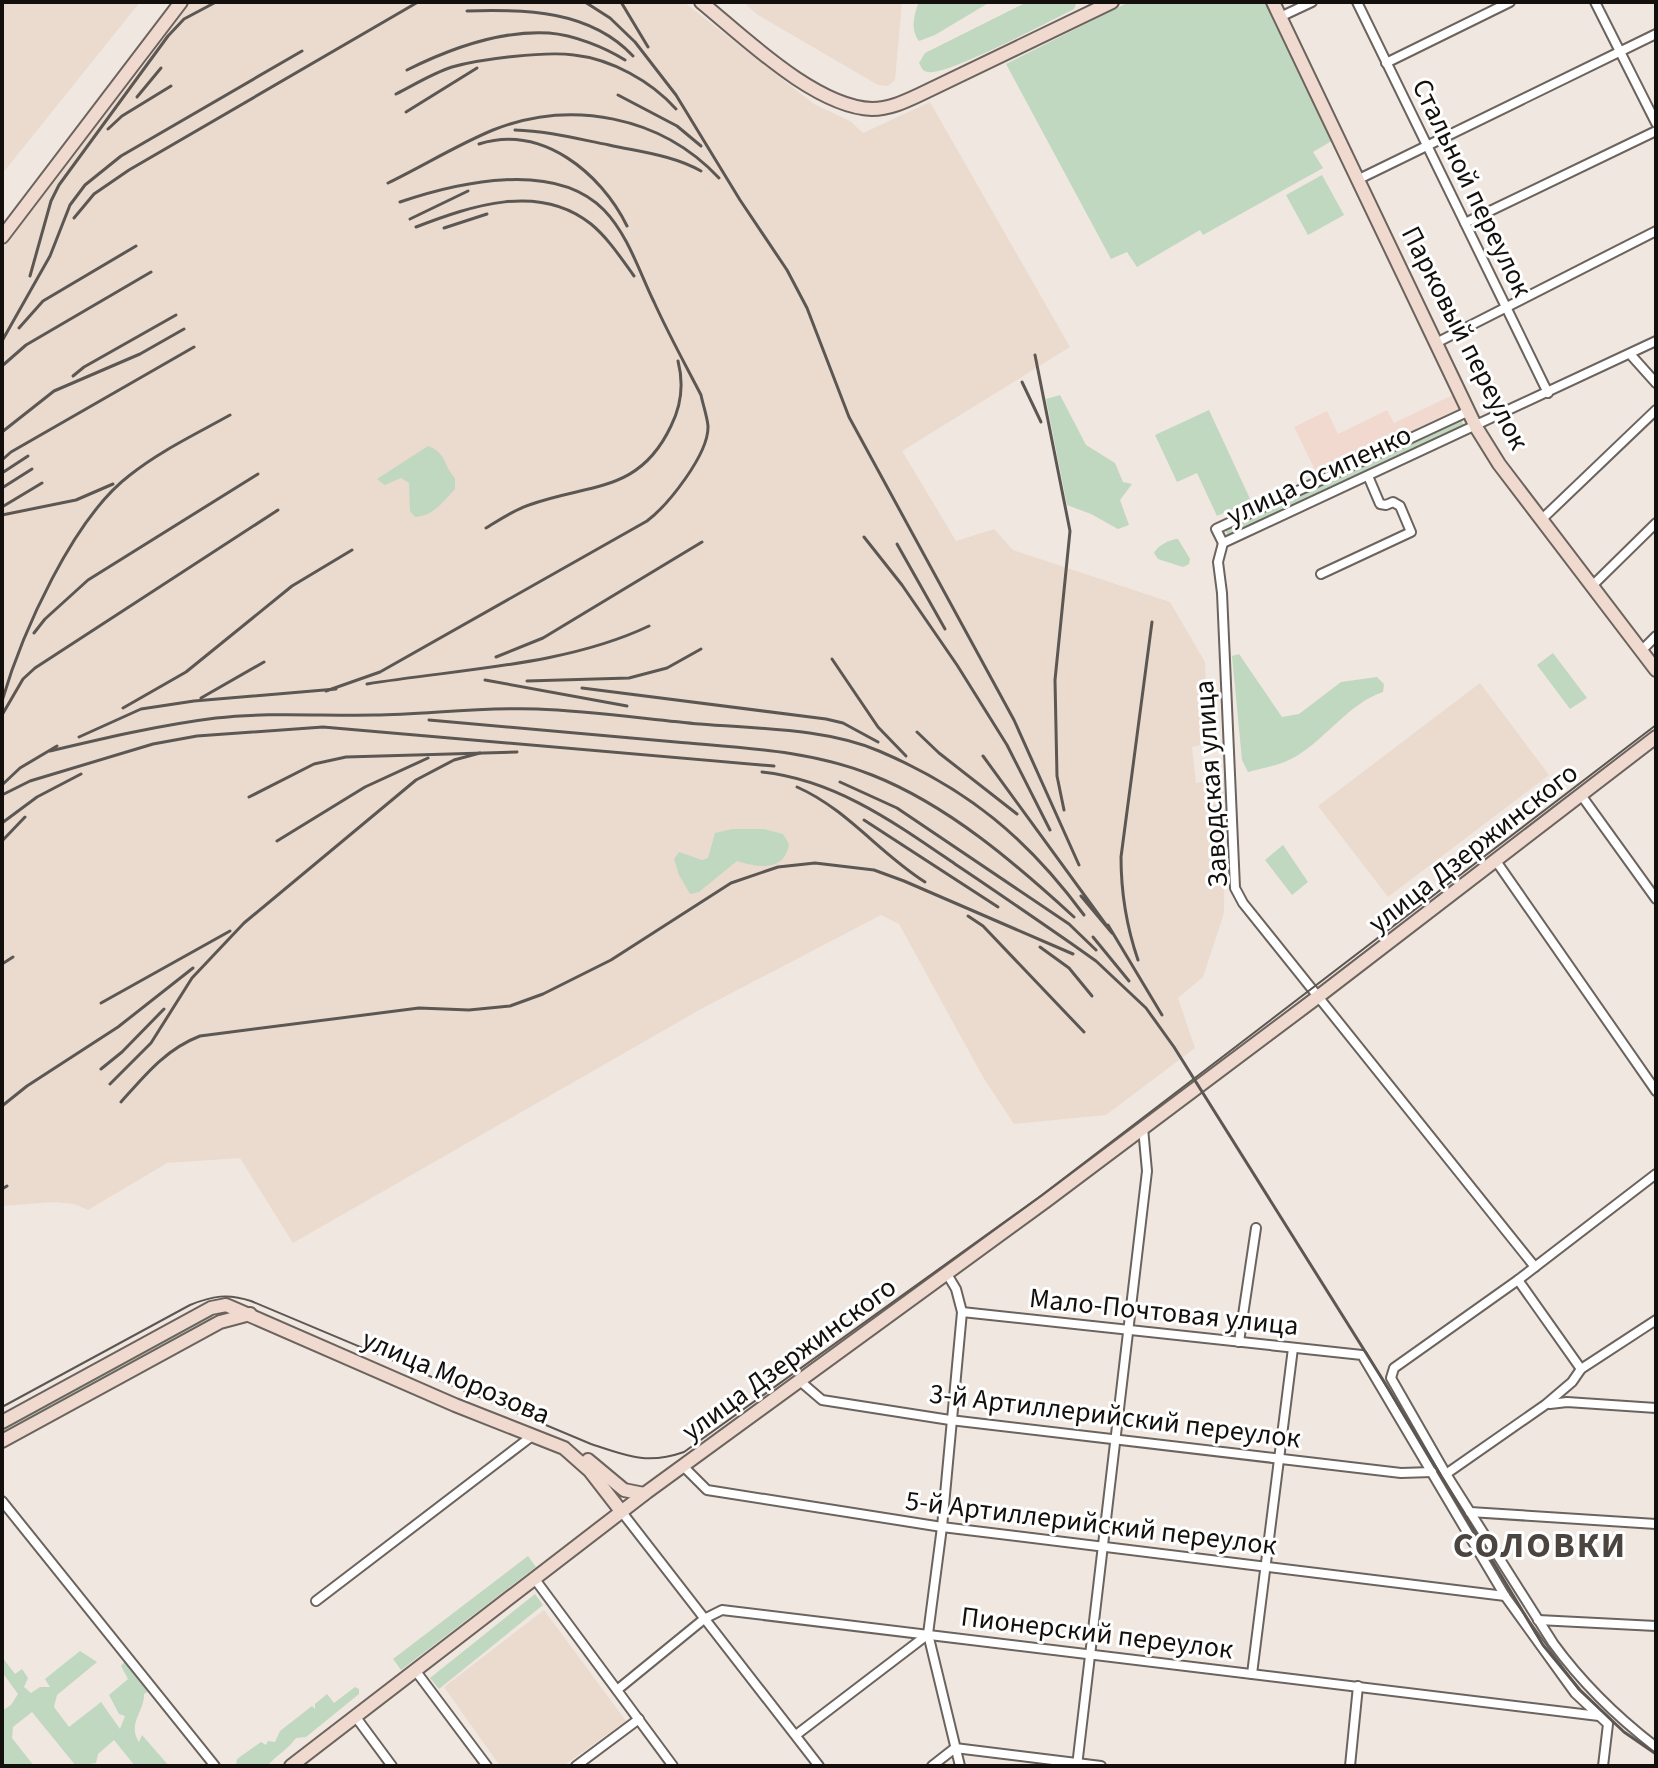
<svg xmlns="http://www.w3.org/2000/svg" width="1658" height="1768" font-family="'Source Sans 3',sans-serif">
  <rect width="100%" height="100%" fill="#f0e7e0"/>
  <path fill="#f1d9d0" d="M1457,393L1465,410L1319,478L1294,427L1327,411L1338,434L1387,410L1394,423Z"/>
  <g fill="#ebdbcf">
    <path d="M2,2H140L2,174Z"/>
    <path d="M188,2H684L814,104L850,121L863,133L930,102L1070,347L902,451L956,541L994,529L1013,550L1170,602L1205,662L1208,743L1192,747L1196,783L1225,777L1224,913L1203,977L1178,998L1195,1048L1106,1115L1014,1124L983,1077L899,924L881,915L701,1009L293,1243L240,1158L167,1163L88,1210L74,1204L55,1202L2,1206V250Z"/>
    <path d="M743,2H902L895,80L888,86L878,85L758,15Z"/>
    <path d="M1480,683L1549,775L1388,897L1318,806Z"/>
    <path d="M544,1610L626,1721L563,1766H500L444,1687Z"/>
  </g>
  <g fill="#c0d8c0">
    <path d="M919,2H990L935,35L919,41C910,30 914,14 919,2Z"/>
    <path d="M1027,2L1076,4L1074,9C1052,20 944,77 928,72C922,71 922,68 919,63L925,53Z"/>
    <path d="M1129,2H1265L1335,139L1313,152L1323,168L1203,235L1200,230L1137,267L1127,252L1111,259L1006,64Z"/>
    <path d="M1322,175L1344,215L1308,235L1286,195Z"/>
    <path d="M1060,395L1086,445L1115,463L1123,482L1132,484L1120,500L1129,525L1118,529L1091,514L1067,505L1046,399Z"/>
    <path d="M1209,410L1251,501L1217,516L1197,473L1177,482L1155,435Z"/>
    <path d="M1461,419L1464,426L1228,535L1224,528Z"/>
    <path d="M428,446C448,454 442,464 455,478V489C443,502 433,516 415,517L410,511L409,483L401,478L385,485L377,479Z"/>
    <path d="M1178,539L1190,559L1189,564L1183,567L1158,559L1154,553C1157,546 1170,539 1178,539Z"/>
    <path d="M1553,653L1587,698L1570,709L1537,665Z"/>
    <path d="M1239,654L1282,717L1299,714L1341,682L1377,677L1384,684L1383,692C1347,704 1322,744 1291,759C1278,766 1262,768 1248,772L1242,760L1232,656Z"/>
    <path d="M732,829H764L783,834L789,844C785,872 758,868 737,861L699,892L690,894L679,875L674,859L679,852L702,860L708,858L715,833Z"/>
    <path d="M1283,845L1308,882L1292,895L1265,860Z"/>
    <path d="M210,1313L213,1317L210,1320L2,1433V1425Z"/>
    <path d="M528,1556L536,1567L401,1670L393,1659Z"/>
    <path d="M535,1594L543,1605L439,1689L430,1678Z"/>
    <path d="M80,1651L97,1662L57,1695L54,1707L69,1727L101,1702L120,1729L125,1716L119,1714L109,1695L128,1679L121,1666L125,1661L149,1691L144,1694C145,1711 127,1723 139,1742L142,1735L169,1766H135L114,1740L98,1754L96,1763L90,1764L92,1766H76L32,1712L13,1727L12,1738L34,1766H5L2,1763V1711L11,1705L18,1694L2,1672V1657L15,1674L22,1669L28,1678L24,1687L31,1693L40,1687H50L45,1679Z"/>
    <path d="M355,1687L359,1689V1694L306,1737L296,1738C288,1749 277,1755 268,1765L236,1766L237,1759L261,1742L266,1745L268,1741L275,1742L280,1731L312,1706L315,1709V1704L327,1694L334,1703Z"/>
  </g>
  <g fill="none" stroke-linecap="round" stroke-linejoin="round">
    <g stroke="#6b635d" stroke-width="12">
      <g id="street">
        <path d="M1357,2L1548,393"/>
        <path d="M1595,2L1656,123"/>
        <path d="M1280,17L1312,2"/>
        <path d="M1386,63L1510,2"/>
        <path d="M1359,179L1656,34"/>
        <path d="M1465,223L1656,131"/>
        <path d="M1436,343L1656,231"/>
        <path d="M1630,354L1656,383"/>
        <path d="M1541,520L1656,410"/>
        <path d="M1223,543L1218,562L1222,593L1235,888L1243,903L1535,1267"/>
        <path d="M1223,543L1656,341"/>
        <path d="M1223,543L1216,529L1469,411"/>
        <path d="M1321,574L1411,532L1400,506L1393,502L1386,505L1380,504L1368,476"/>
        <path d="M1592,586L1656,523"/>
        <path d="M1641,651L1656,636"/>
        <path d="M1581,795L1656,899"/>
        <path d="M1496,861L1656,1091"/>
        <path d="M1656,1174L1518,1280L1394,1368L1391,1378L1446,1474L1553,1643C1582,1683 1617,1717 1656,1747"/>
        <path d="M947,1274L956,1289L962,1312L942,1527L928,1634L960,1766"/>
        <path d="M1518,1280L1581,1369"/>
        <path d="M962,1312L1362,1355L1505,1596L1575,1693L1608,1724L1603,1766"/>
        <path d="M1239,1342L1256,1228"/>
        <path d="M801,1382L822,1400L950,1420L1401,1473L1432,1472"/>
        <path d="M1550,1404L1567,1402L1656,1408"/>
        <path d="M683,1466L707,1490L942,1527L1505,1596"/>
        <path d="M1446,1474L1545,1405L1572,1382L1581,1369L1656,1320"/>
        <path d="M2,1501L215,1766"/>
        <path d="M621,1511L819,1766"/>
        <path d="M1470,1512L1656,1524"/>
        <path d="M534,1578L673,1766"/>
        <path d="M316,1601L532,1436"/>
        <path d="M1538,1620L1656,1626"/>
        <path d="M415,1670L487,1766"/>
        <path d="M1252,1674L1293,1348"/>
        <path d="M617,1690L704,1619L722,1610L1599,1716"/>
        <path d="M355,1716L392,1766"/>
        <path d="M796,1735L927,1635"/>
        <path d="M576,1766L639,1719"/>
        <path d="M932,1766L955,1748L1101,1766"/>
        <path d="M1077,1766L1147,1171L1143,1128"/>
        <path d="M1350,1766L1358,1686"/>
      </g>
    </g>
    <g stroke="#6b635d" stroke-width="16">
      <g id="secondary">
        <path d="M701,2C744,37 815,107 872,109C889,109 904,102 919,95L1112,2"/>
        <path d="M1273,2L1476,427L1499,464L1656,670"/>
        <path d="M2,237L181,2"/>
        <path d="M2,1422L211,1308L226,1305L455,1405L564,1448L590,1471L621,1511"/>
        <path d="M2,1441L220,1322L250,1314"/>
        <path d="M588,1460L624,1490L644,1494"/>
        <path d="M291,1766L647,1492L1046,1201L1319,996L1656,737"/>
      </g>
    </g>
    <use href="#street" stroke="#fff" stroke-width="8"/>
    <use href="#secondary" stroke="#f0d9ce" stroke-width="12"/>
    <path stroke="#5c5753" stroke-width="2" d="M2,1407L190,1305C212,1296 228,1293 251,1301L591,1444C627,1456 647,1465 684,1452L1042,1195L1656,725"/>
    <g stroke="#5c5753" stroke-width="3">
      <path d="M585,2L610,18L635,42L676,95L740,200L787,270L807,308L849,417L1014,720L1079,865"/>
      <path d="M621,2L648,47"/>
      <path d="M467,11C525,9 590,10 633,56"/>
      <path d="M407,70C449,49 501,30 549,33C574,35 604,47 625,60"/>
      <path d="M396,94C414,85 433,73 452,67C481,59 545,51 574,55C611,59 651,81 676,109"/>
      <path d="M618,95L677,126L701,146"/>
      <path d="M137,97L161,68"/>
      <path d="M406,112L477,68"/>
      <path d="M108,129L122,116L171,86"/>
      <path d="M515,130C547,131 578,139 609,145C640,152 673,155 701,171"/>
      <path d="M479,144C542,124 601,173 627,226"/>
      <path d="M388,183C423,166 457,145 493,130C571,99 661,116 719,178"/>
      <path d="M74,218L94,194L129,170L418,2"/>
      <path d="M410,219L468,191"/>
      <path d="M416,227C471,206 539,182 591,224C608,238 621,258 634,276"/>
      <path d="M444,228L487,214"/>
      <path d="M30,276L51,201L59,185L168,36L184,19L216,2"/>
      <path d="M19,328L43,301L136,246"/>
      <path d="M2,341L50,256L70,205L85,185L121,156L302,51"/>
      <path d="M1035,355L1070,531L1055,680L1057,776L1064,810"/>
      <path d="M2,366L26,345L151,272"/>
      <path d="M73,376L84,367L176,315"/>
      <path d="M1022,382L1041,422"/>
      <path d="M2,432L54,391L140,354L184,329"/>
      <path d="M2,460L11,452L194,347"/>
      <path d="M2,473L28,456"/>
      <path d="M2,488L32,469"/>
      <path d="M2,507L42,483"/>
      <path d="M2,515L76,500L113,484"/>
      <path d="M486,528C499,520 514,510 529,505C589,483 639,494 671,426C682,404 684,384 678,361"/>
      <path d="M864,537L902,585L957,665L1007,745L1050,830"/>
      <path d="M897,544L945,629"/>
      <path d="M34,633L45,619L88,580L258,474"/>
      <path d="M496,657L543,638L702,542"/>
      <path d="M832,659L878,727L906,756"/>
      <path d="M485,680L627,706"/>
      <path d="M527,681L629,678L667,668L701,649"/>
      <path d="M367,684C458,669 565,666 649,626"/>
      <path d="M582,688L826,719L843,723L878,742"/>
      <path d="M326,691L380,672L647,521C668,505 709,454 708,426C707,416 703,405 701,395C685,364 668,333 654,302C639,271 628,235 604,210C555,160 459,182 400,202"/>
      <path d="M201,698L264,662"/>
      <path d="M2,701C22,633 73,518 130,475C160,451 196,434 230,415"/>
      <path d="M123,708L186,672L292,586L352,550"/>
      <path d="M2,715L23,679L35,668L278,510"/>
      <path d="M429,720C511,727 593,735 676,742C742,748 810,750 872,775C948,805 1015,863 1074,917"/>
      <path d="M917,732L939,753L1017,814"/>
      <path d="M79,737L141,709L194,701L336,689"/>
      <path d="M50,751C105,738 160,725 216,718C269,712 321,716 374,715C428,714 482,707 537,709C591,711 646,719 700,724C758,729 824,728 879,751C968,789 1027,838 1084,915"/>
      <path d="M983,756L1112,933L1081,896"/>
      <path d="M762,772C836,780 895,823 955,864C994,890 1033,917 1072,944L1096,961L1146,1008L1174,1047L1388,1388L1543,1645L1580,1690L1624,1732L1656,1754"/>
      <path d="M840,782L897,808L1069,924L1096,950"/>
      <path d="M2,785L20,768L57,746"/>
      <path d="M797,787C847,809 879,853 925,882"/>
      <path d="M2,795L30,781L153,744L197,736L323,727L774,766"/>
      <path d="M249,797L314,764L346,757L517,752"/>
      <path d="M864,820L998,907"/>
      <path d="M2,823L37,797L81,774"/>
      <path d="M2,841L25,817"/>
      <path d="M277,841L365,787L428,758"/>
      <path d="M968,916L983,926L1084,1032"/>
      <path d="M1108,925L1162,1015"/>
      <path d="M1093,937L1129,981"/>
      <path d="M1040,947L1069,968L1092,996"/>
      <path d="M1138,960C1126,925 1121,894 1121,857L1152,622"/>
      <path d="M2,964L13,957"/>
      <path d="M101,1003L230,931"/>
      <path d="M101,1069L122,1052L164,1009"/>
      <path d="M110,1084L151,1043L192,978L244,923L416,780L454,760L480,753"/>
      <path d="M121,1102C145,1075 166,1049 200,1036L419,1008L469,1010L510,1006L543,994L611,960L731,883L778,867L815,863L874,870L904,881L1073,954"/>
      <path d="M2,1106L27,1086L118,1027L193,968"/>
      <path d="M2,1189L7,1186"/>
    </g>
  </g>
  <g text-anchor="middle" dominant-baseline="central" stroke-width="6" stroke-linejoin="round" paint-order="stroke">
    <g font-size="28" fill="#120f0c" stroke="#fff">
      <text transform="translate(1472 188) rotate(64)">Стальной переулок</text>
      <text transform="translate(1465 338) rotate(63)">Парковый переулок</text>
      <text transform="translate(1319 475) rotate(-25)">улица Осипенко</text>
      <text transform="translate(1211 784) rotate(-94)">Заводская улица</text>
      <text transform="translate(1473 848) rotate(-38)">улица Дзержинского</text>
      <text transform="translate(1164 1312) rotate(6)">Мало-Почтовая улица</text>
      <text transform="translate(789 1359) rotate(-36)">улица Дзержинского</text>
      <text transform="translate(456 1377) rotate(23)">улица Морозова</text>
      <text transform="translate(1115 1416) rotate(7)">3-й Артиллерийский переулок</text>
      <text transform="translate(1091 1523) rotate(7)">5-й Артиллерийский переулок</text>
      <text transform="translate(1097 1633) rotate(7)">Пионерский переулок</text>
    </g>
    <g font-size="36" font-weight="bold" letter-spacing="2" fill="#4c443e" stroke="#fff">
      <text x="1540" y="1545">СОЛОВКИ</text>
    </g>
  </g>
  <rect width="1658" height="1768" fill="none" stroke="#120f0c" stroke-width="8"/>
</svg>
